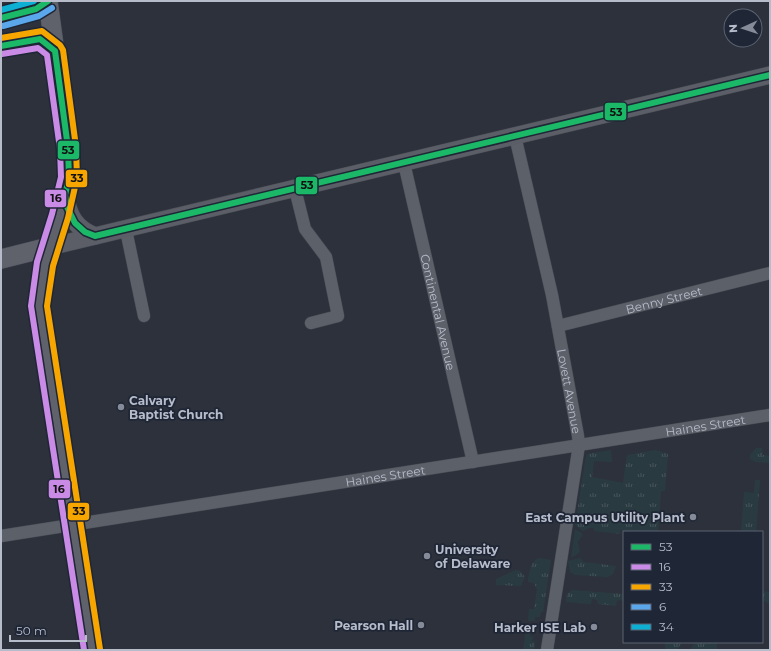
<svg xmlns="http://www.w3.org/2000/svg" width="771" height="651" font-family="Montserrat,sans-serif">
  <defs>
    <pattern id="grass-tufts" width="24" height="20" patternUnits="userSpaceOnUse"><rect width="24" height="20" fill="#293b41"/><path d="M3 7l-1-3M5 7V3M7 7l1-3M15 17l-1-3M17 17v-4M19 17l1-3" fill="none" stroke="#46555b"/></pattern>
  </defs>
  <rect width="100%" height="100%" fill="#2c313b"/>
  <g fill="url(#grass-tufts)">
    <path d="M756,448H762L763,455L770,456V463L756,462L750,459V455Z"/>
    <path d="M611,450L612,462L594,461L592,477L623,483L627,455L656,450L668,454L665,491H661L658,532H633L620,530L621,534L594,531V528H589L583,531L575,525L586,456L587,454Z"/>
    <path d="M755,480H760L756,532H741L744,492L754,493Z"/>
    <path d="M539,558L551,560L543,612H541L540,617H535V621H528L529,609H534L537,589L534,583L528,582C529,574 530,561 539,558Z"/>
    <path d="M580,558L584,562L616,566L613,574L608,577L575,575L570,572L568,561Z"/>
    <path d="M516,570L520,571L525,577L521,586L496,585V579Z"/>
    <path d="M572,590L624,594V601L617,600L616,606L598,604L597,600L592,599L591,604L566,602L567,594Z"/>
    <path d="M762,591L770,592V604L762,600Z"/>
    <path d="M526,631L530,632V636L533,637L532,641L535,642L534,650H523Z"/>
    <path d="M665,642H682L677,650H665Z"/>
    <path d="M695,642H717V650H690Z"/>
  </g>
  <path fill="#293b41" d="M575,529L582,533V536L578,542L580,552L575,556L571,557Z"/>
  <g fill="none" stroke-linecap="round" stroke-linejoin="round">
    <g stroke="#484c54" stroke-width="13">
      <g id="street">
        <path d="M1,18L24,13L48,3"/>
        <path id="s1" d="M515,136L552,295L578,436L579,445L547,650"/>
        <path id="s2" d="M404,163L473,462"/>
        <path d="M295,189L305,229L326,257L338,316L311,323"/>
        <path d="M126,230L144,316"/>
        <path id="s3" d="M558,326L770,273"/>
        <path id="s4" d="M1,536L770,415"/>
      </g>
    </g>
    <g stroke="#484c54" stroke-width="18">
      <g id="secondary">
        <path d="M65,195C69,216 75,228 95,236"/>
        <path d="M49,247L770,75"/>
      </g>
    </g>
    <g stroke="#4a4e58" stroke-width="20">
      <g id="primary">
        <path d="M48,1L68,148L69,178L60,216L45,264L39,306L92,650"/>
        <path d="M1,259L49,247"/>
      </g>
    </g>
    <use href="#street" stroke="#5c6069" stroke-width="12"/>
    <use href="#secondary" stroke="#5b5e67" stroke-width="17"/>
    <use href="#primary" stroke="#5f626a" stroke-width="19"/>
    <g stroke="#1f2636" stroke-width="9">
      <g id="bus-1">
        <path d="M1,18L36,9L48,1"/>
        <path d="M1,46L40,39L55,51L68,148L69,178L65,195L67,207L75,223L85,232L95,236L770,75"/>
      </g>
    </g>
    <g stroke="#1f2636" stroke-width="9">
      <path id="bus-2" d="M2,54L38,48L47,55L60,149L61,177L52,214L37,262L31,306L84,650"/>
    </g>
    <g stroke="#1f2636" stroke-width="9">
      <path id="bus-3" d="M1,38L42,31L60,45L63,50L76,147L77,178L68,218L53,266L47,306L100,649"/>
    </g>
    <g stroke="#1f2636" stroke-width="9">
      <path id="bus-4" d="M3,26L39,16L52,8"/>
    </g>
    <g stroke="#1f2636" stroke-width="9">
      <path id="bus-5" d="M1,10L34,1"/>
    </g>
    <use href="#bus-1" stroke="#1ab867" stroke-width="6"/>
    <use href="#bus-2" stroke="#ca8be6" stroke-width="6"/>
    <use href="#bus-3" stroke="#f7a600" stroke-width="6"/>
    <use href="#bus-4" stroke="#5aa8eb" stroke-width="6"/>
    <use href="#bus-5" stroke="#0dafd3" stroke-width="6"/>
  </g>
  <g fill="#868b99" stroke="#1f2636" stroke-width="1.5">
    <circle cx="121" cy="407" r="4"/>
    <circle cx="693" cy="517" r="4"/>
    <circle cx="427" cy="556" r="4"/>
    <circle cx="421" cy="625" r="4"/>
    <circle cx="594" cy="627" r="4"/>
  </g>
  <g text-anchor="middle" dominant-baseline="central" stroke-width="3.5" stroke-linejoin="round" paint-order="stroke">
    <g font-size="12" fill="#b7bccb" stroke="#1f2636">
      <text stroke="none"><textPath href="#s3" startOffset="109">Benny Street</textPath></text>
      <text stroke="none"><textPath href="#s2" startOffset="153">Continental Avenue</textPath></text>
      <text stroke="none"><textPath href="#s1" startOffset="261">Lovett Avenue</textPath></text>
      <text stroke="none"><textPath href="#s4" startOffset="713">Haines Street</textPath></text>
      <text stroke="none"><textPath href="#s4" startOffset="389">Haines Street</textPath></text>
    </g>
    <g font-size="12" font-weight="bold" fill="#b7bccb" stroke="#1f2636" text-anchor="end">
      <text x="129" y="400" text-anchor="start">Calvary<tspan x="129" dy="14">Baptist Church</tspan></text>
      <text x="685" y="517">East Campus Utility Plant</text>
      <text x="435" y="549" text-anchor="start">University<tspan x="435" dy="14">of Delaware</tspan></text>
      <text x="413" y="625">Pearson Hall</text>
      <text x="586" y="627">Harker ISE Lab</text>
    </g>
  </g>
  <g stroke="#1f2636" stroke-width="1.5">
    <rect x="604" y="102" width="23" height="19" rx="4" fill="#1ab867"/>
    <rect x="57" y="140" width="23" height="20" rx="4" fill="#1ab867"/>
    <rect x="65" y="169" width="23" height="19" rx="4" fill="#f7a600"/>
    <rect x="295" y="176" width="23" height="19" rx="4" fill="#1ab867"/>
    <rect x="44" y="189" width="23" height="19" rx="4" fill="#ca8be6"/>
    <rect x="48" y="479" width="23" height="20" rx="4" fill="#ca8be6"/>
    <rect x="67" y="502" width="23" height="19" rx="4" fill="#f7a600"/>
  </g>
  <g font-size="11" text-anchor="middle" font-weight="bold" fill="#111">
    <text x="616" y="116">53</text>
    <text x="68" y="154">53</text>
    <text x="77" y="182">33</text>
    <text x="307" y="189">53</text>
    <text x="56" y="202">16</text>
    <text x="59" y="493">16</text>
    <text x="79" y="515">33</text>
  </g>
  <rect width="771" height="651" fill="none" stroke="#b7bccb" stroke-width="4"/>
  <rect x="623" y="531" width="140" height="112" fill="#1f2636" stroke="#5c6272"/>
  <rect x="631" y="544" width="20" height="6" fill="#1ab867" stroke="#5c6272"/>
  <text x="659" y="551" font-size="12" fill="#b7bccb">53</text>
  <rect x="631" y="564" width="20" height="6" fill="#ca8be6" stroke="#5c6272"/>
  <text x="659" y="571" font-size="12" fill="#b7bccb">16</text>
  <rect x="631" y="584" width="20" height="6" fill="#f7a600" stroke="#5c6272"/>
  <text x="659" y="591" font-size="12" fill="#b7bccb">33</text>
  <rect x="631" y="604" width="20" height="6" fill="#5aa8eb" stroke="#5c6272"/>
  <text x="659" y="611" font-size="12" fill="#b7bccb">6</text>
  <rect x="631" y="624" width="20" height="6" fill="#0dafd3" stroke="#5c6272"/>
  <text x="659" y="631" font-size="12" fill="#b7bccb">34</text>
  <g transform="translate(743 28) rotate(267)"><circle r="19" fill="#1f2636" stroke="#5c6272"/>
  <path d="M0-3L7 15L0 10L-7 15Z" fill="#868b99"/>
  <text y="-6" font-size="11" font-weight="bold" text-anchor="middle" fill="#b7bccb">N</text>
  </g>
  <path d="M10 635v6h76v-6" fill="none" stroke="#b7bccb" stroke-width="2"/>
  <text x="16" y="635" font-size="12" fill="#b7bccb" stroke="#1f2636" stroke-width="3" paint-order="stroke">50 m</text>
</svg>
